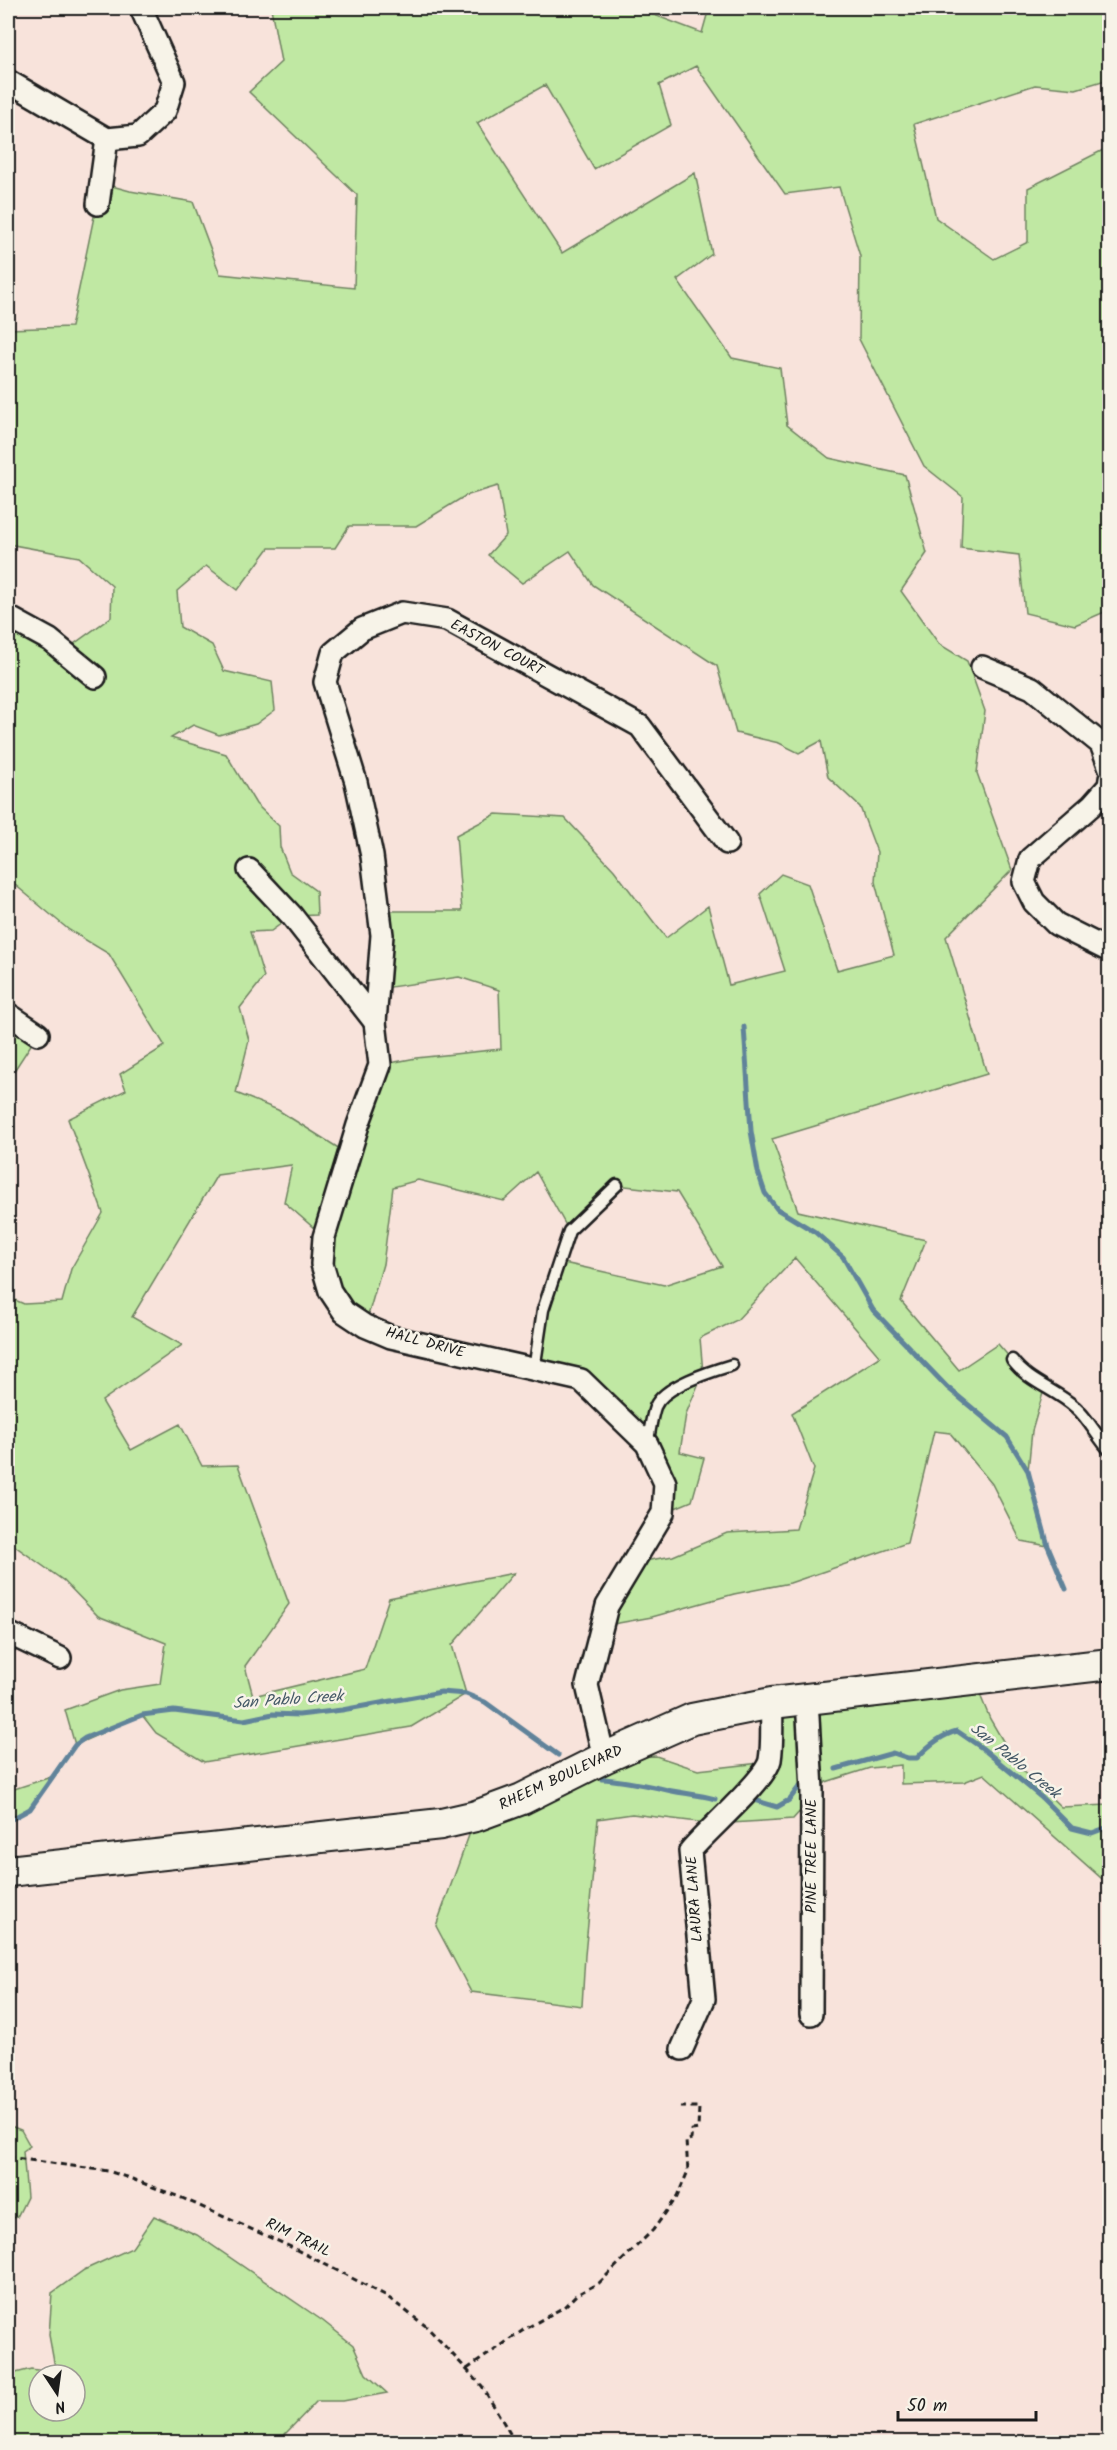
<svg xmlns="http://www.w3.org/2000/svg" width="1117" height="2450" font-family="Kalam,sans-serif">
  <rect width="100%" height="100%" fill="#f8e3db"/>
  <filter id="ink" filterUnits="userSpaceOnUse"><feTurbulence type="fractalNoise" baseFrequency=".0167" numOctaves="2"/><feDisplacementMap in="SourceGraphic" scale="12" xChannelSelector="R" yChannelSelector="G"/><feConvolveMatrix kernelMatrix="1 2 1 2 8 2 1 2 1" color-interpolation-filters="sRGB"/></filter>
  <g filter="url(#ink)">
    <g fill="#c0e8a3" stroke="#6e8260" stroke-width="1.5" fill-rule="evenodd">
      <path d="M271,8H636L702,33L709,8H1109V79L1076,89L1035,85L914,124L936,218L994,259L1028,242V188L1109,147V610L1075,625L1025,613L1019,555L961,548L963,497L924,466L859,339L860,256L839,187L785,194L696,66L659,85L671,125L594,169L545,85L477,123L562,253L695,173L712,254L677,280L732,358L780,368L787,425L829,458L905,475L927,553L901,591L939,644L967,661L985,711L977,773L1012,870L946,937L987,1074L772,1139L798,1211L926,1240L901,1301L959,1370L998,1344L1012,1360L1045,1386L1032,1431L1028,1471L1048,1546L1021,1541L992,1484L950,1433L934,1431L907,1543L790,1583L734,1594L652,1617L602,1626L633,1563L673,1556L727,1533L796,1529L814,1469L792,1413L880,1357L795,1258L737,1320L700,1338L703,1373L686,1414L680,1452L704,1458L692,1501L663,1513L665,1483L581,1380L534,1370L559,1262L664,1285L722,1266L677,1192L617,1185L569,1231L536,1172L504,1201L418,1180L393,1187L383,1264L365,1326L344,1312L324,1237L284,1202L292,1165L217,1175L132,1317L182,1345L102,1401L131,1450L180,1424L202,1466L238,1465L289,1604L245,1666L253,1696L365,1669L389,1598L514,1573L452,1645L466,1694L411,1727L204,1762L156,1733L142,1715L75,1745L65,1710L120,1690L160,1684L166,1643L98,1616L64,1581L8,1541V1297L24,1304L62,1302L71,1269L103,1213L68,1119L126,1090L120,1074L165,1046L109,954L69,930L8,879V617L64,651L111,617L112,586L79,557L8,544V329L71,327L101,183L130,191L193,202L220,274L354,288L357,195L249,92L281,62ZM498,486L506,535L488,555L522,583L570,551L593,585L717,666L736,733L779,743L799,753L821,741L828,777L860,807L877,852L875,882L894,955L837,970L808,884L781,874L760,894L785,971L729,985L708,906L666,938L614,870L565,818L496,814L456,835L462,911H379L377,989L459,977L499,990L501,1049L416,1058L380,1065L348,1154L278,1110L236,1093L249,1040L240,1008L264,977L250,932L271,931L292,916L317,915L316,891L290,872L280,847L279,826L256,804L226,754L171,738L193,725L219,735L256,724L275,710L272,682L224,671L212,645L180,627L177,591L206,566L238,590L269,548H335L349,526H416L465,496Z"/>
      <path d="M8,1014L38,1034L8,1080Z"/>
      <path d="M974,1680L990,1719L1017,1765L1061,1807L1109,1805V1885L984,1774L964,1782L901,1784V1765L870,1768L826,1782L793,1819L715,1824L632,1814L598,1819L585,1955L582,2006L471,1992L436,1926L476,1816L604,1758L656,1756L698,1770L769,1762L772,1703Z"/>
      <path d="M54,1776L30,1809L8,1820V1791Z"/>
      <path d="M8,2125L21,2130L30,2146L23,2151L27,2197L17,2217L8,2219Z"/>
      <path d="M154,2216L197,2235L323,2321L353,2345L366,2374L387,2393L343,2401H317L285,2434L290,2442H8V2375L31,2369L56,2373L49,2335L52,2293L84,2270L132,2248ZM39,2375H75V2411H39Z"/>
    </g>
    <g fill="none" stroke-linecap="round" stroke-linejoin="round">
      <g stroke="#60839a" stroke-width="5">
        <path d="M744,1027L751,1131L758,1172L765,1193L777,1209L815,1232L843,1257L873,1310L947,1387L1007,1437L1028,1471L1048,1546L1066,1589"/>
        <path d="M836,1769L893,1753L908,1758H917C928,1746 941,1735 957,1731L982,1748L1042,1798L1072,1828L1092,1833L1108,1827L1110,1829"/>
        <path d="M602,1779C622,1780 639,1784 659,1788C677,1793 696,1794 715,1799"/>
        <path d="M754,1800L777,1807L789,1800L802,1783"/>
        <path d="M8,1821L30,1809L75,1745L85,1738L142,1715L174,1711L244,1720L273,1714L299,1715L342,1710L441,1692L466,1694L485,1702L558,1755"/>
      </g>
      <g stroke="#1c1c1c" stroke-width="15">
        <g id="lane">
          <path d="M1012,1360C1028,1382 1055,1389 1075,1407C1089,1419 1097,1437 1110,1451"/>
          <path d="M534,1370L543,1310L569,1231L617,1185"/>
          <path d="M647,1444C650,1432 651,1419 655,1407C663,1386 712,1371 732,1365"/>
        </g>
      </g>
      <g stroke="#1c1c1c" stroke-width="26">
        <g id="street">
          <path d="M8,81L107,139L138,136L165,111L174,82L141,8"/>
          <path d="M98,204L107,139"/>
          <path d="M8,617L50,640L95,677"/>
          <path d="M982,667L1032,688L1101,744L1110,768"/>
          <path d="M1110,779L1109,786L1092,805L1030,859L1024,882L1034,902L1056,924L1110,951"/>
          <path d="M249,870L292,916L375,1022"/>
          <path d="M8,1014L38,1034"/>
          <path d="M8,1633L60,1658"/>
          <path d="M807,1699L812,1790L811,2014"/>
          <path d="M604,1758L587,1685L607,1606L663,1513L665,1483L647,1444L581,1380L391,1337L365,1326L344,1312L330,1291L322,1264L324,1237L358,1125L380,1065L375,1022L382,935L372,856L356,782L325,682L333,653L362,629L402,613L447,620L640,726L727,843"/>
          <path d="M682,2049L704,1999L690,1851C706,1831 766,1780 770,1760C773,1742 771,1721 772,1703"/>
        </g>
      </g>
      <g stroke="#1c1c1c" stroke-width="34">
        <path id="secondary" d="M8,1871L441,1824L476,1816L522,1799L604,1758L692,1719L772,1703L1110,1664"/>
      </g>
      <g stroke="#1c1c1c" stroke-width="3" stroke-dasharray="6 4.5" stroke-linecap="butt">
        <path d="M8,2157L108,2171L132,2179L182,2198L289,2246L385,2295L427,2327L482,2386L515,2442"/>
        <path d="M467,2369L525,2329L564,2307L576,2295L599,2283L653,2230L677,2197L688,2171L686,2141L691,2139L692,2130L698,2129L699,2107H679"/>
      </g>
      <use href="#lane" stroke="#f7f3e8" stroke-width="10"/>
      <use href="#street" stroke="#f7f3e8" stroke-width="21"/>
      <use href="#secondary" stroke="#f7f3e8" stroke-width="30"/>
    </g>
  </g>
  <g text-anchor="middle" dominant-baseline="central" stroke-width="5" stroke-linejoin="round" paint-order="stroke">
    <g font-size="15" fill="#1c1c1c" stroke="#f7f3e8">
      <text transform="translate(497 648) rotate(28)">EASTON COURT</text>
      <text transform="translate(425 1343) rotate(15)">HALL DRIVE</text>
      <text transform="translate(561 1778) rotate(-25)">RHEEM BOULEVARD</text>
      <text transform="translate(812 1856) rotate(-90)">PINE TREE LANE</text>
      <text transform="translate(695 1899) rotate(-94)">LAURA LANE</text>
      <text transform="translate(298 2238) rotate(26)">RIM TRAIL</text>
    </g>
    <g font-size="16" font-style="italic" fill="#445866" stroke="#f7f3e8">
      <text transform="translate(288 1700) rotate(-4)">San Pablo Creek</text>
      <text transform="translate(1015 1761) rotate(39)">San Pablo Creek</text>
    </g>
  </g>
  <rect width="1117" height="2450" fill="none" stroke="#f7f3e8" stroke-width="30"/>
  <rect x="15" y="15" width="1087" height="2420" fill="none" stroke="#1c1c1c" stroke-width="2" filter="url(#ink)"/>
  <g transform="translate(57 2393) rotate(167)"><circle r="28" fill="#f7f3e8" stroke="#9f9d96" stroke-width="1.5"/>
  <path d="M0-4.5L10 22L0 15L-10 22Z" fill="#1c1c1c"/>
  <text y="-9" font-size="16" font-weight="bold" text-anchor="middle" fill="#1c1c1c">N</text>
  </g>
  <path d="M898 2411v9h138v-9" fill="none" stroke="#1c1c1c" stroke-width="3"/>
  <text x="907" y="2411" font-size="18" fill="#1c1c1c" stroke="#f7f3e8" stroke-width="4.5" paint-order="stroke">50 m</text>
</svg>
